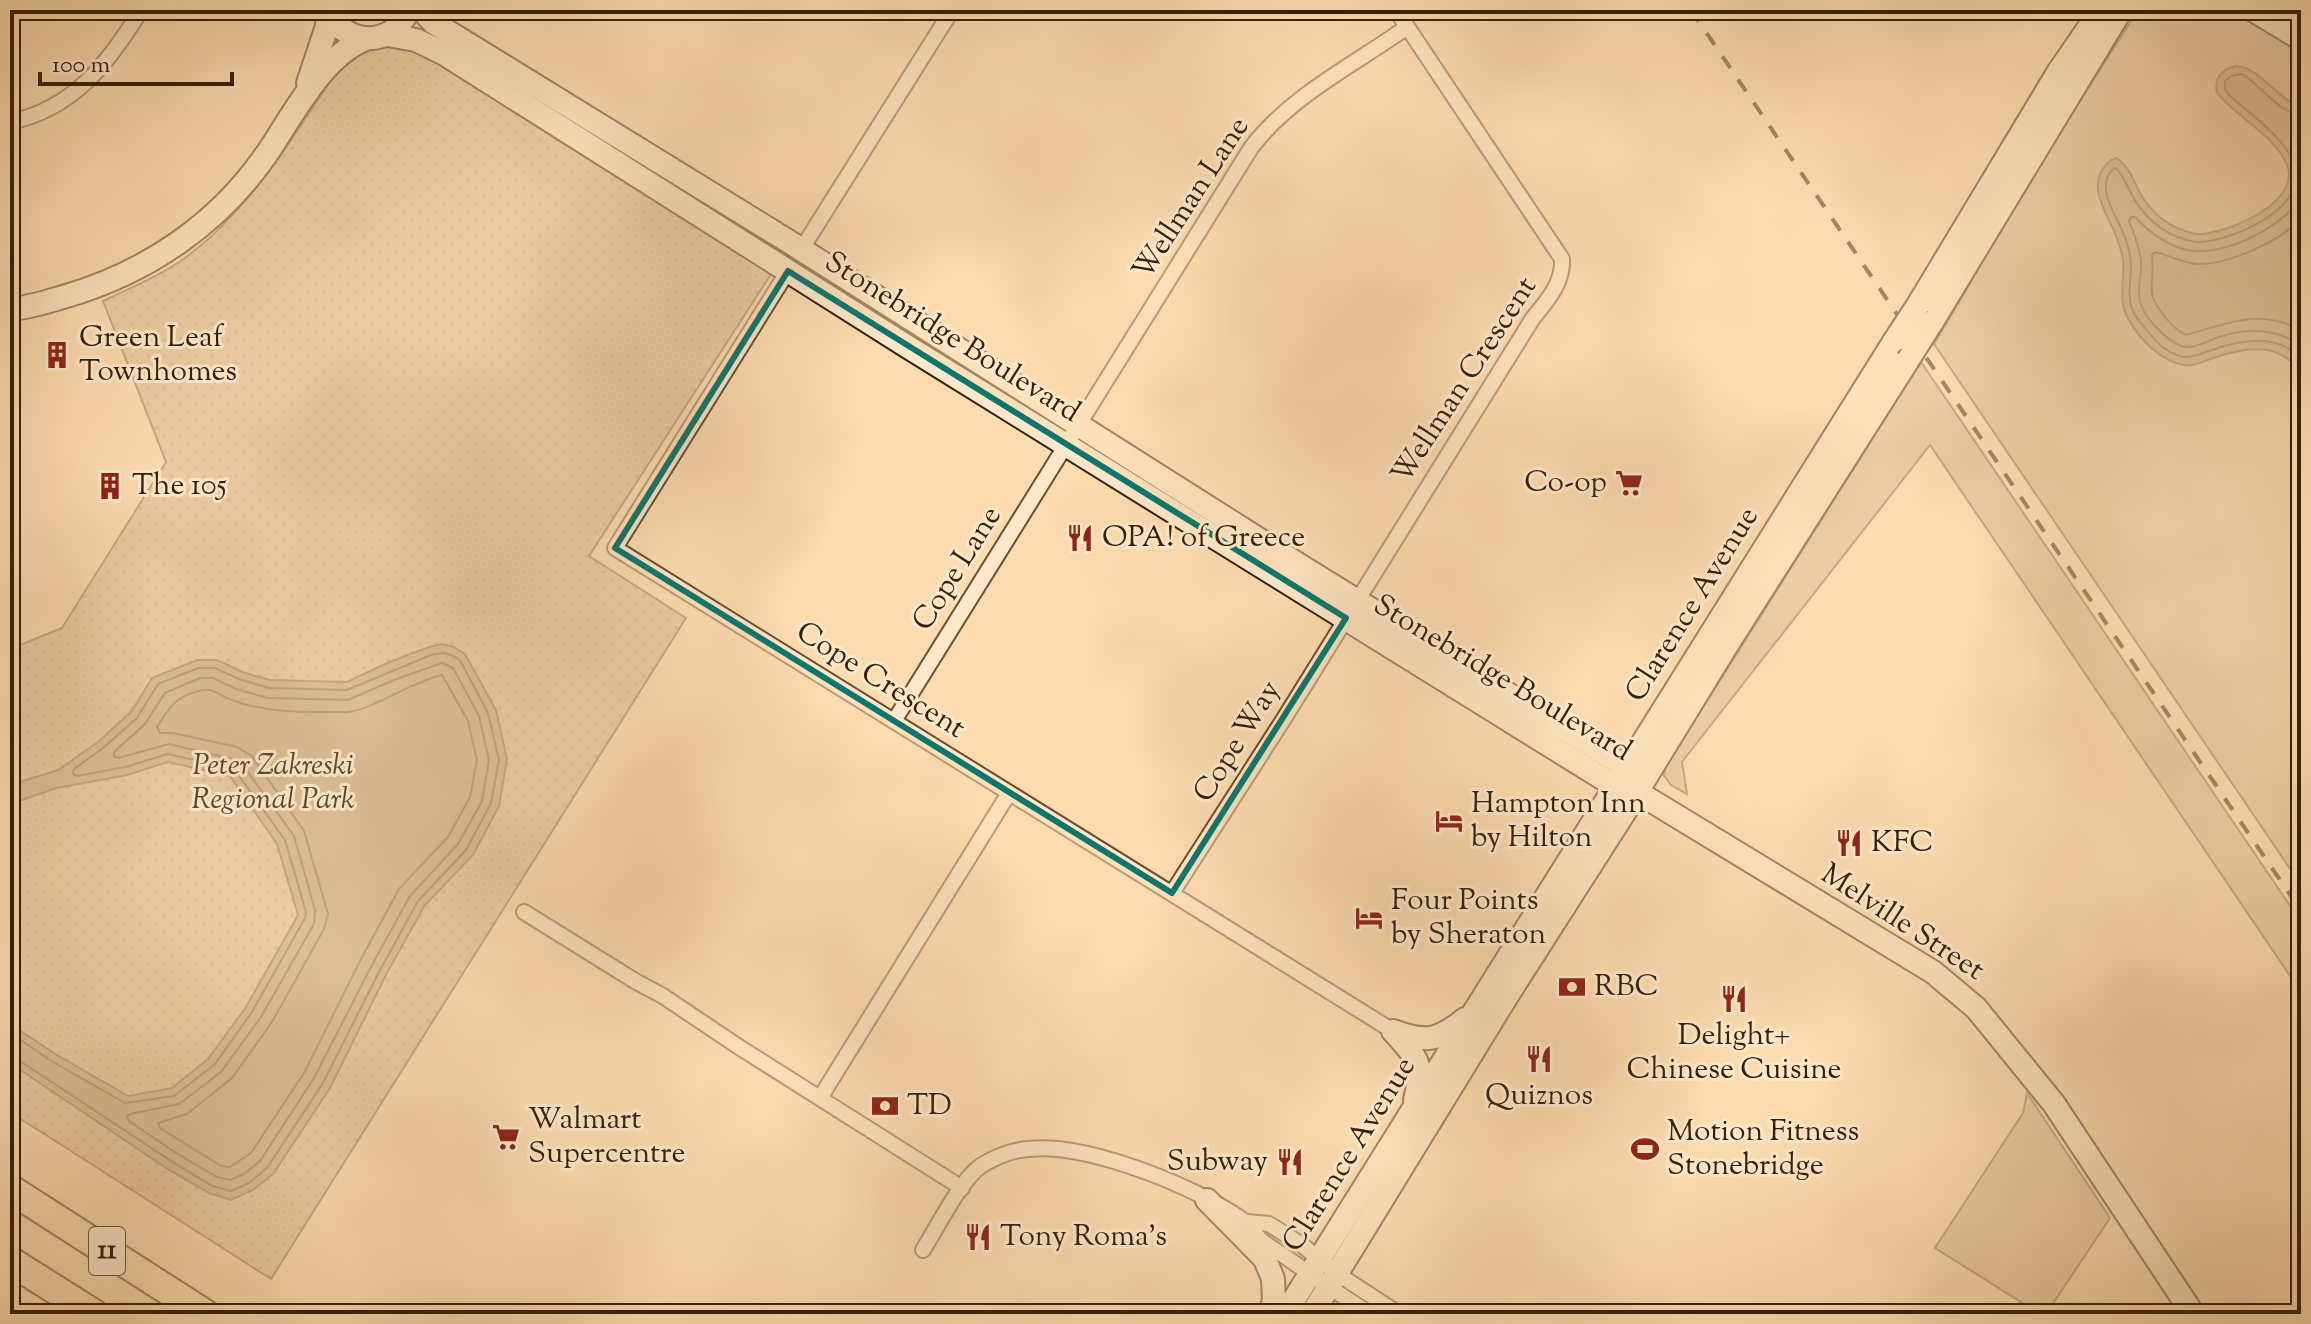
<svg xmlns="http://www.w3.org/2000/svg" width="2311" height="1324" font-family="'Sorts Mill Goudy',serif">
  <defs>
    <pattern id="park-dots" width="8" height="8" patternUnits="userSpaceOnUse" patternTransform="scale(2)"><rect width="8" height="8" fill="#dabb93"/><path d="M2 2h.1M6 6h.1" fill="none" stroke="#bca07d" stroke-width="1.8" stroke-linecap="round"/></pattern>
  </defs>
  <rect width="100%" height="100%" fill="#fcdbaf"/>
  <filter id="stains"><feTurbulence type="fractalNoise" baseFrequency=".0025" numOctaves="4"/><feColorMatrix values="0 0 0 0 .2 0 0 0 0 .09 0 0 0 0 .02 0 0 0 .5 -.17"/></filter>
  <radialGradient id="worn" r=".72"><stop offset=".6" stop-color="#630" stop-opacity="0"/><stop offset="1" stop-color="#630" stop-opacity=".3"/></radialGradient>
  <g fill="#dabb93" stroke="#886d4e" stroke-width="2">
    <path d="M2138,10H2301V885L1934,344L1971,282L1968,277Z"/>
    <path d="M1921,362L2301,922V992L1930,445L1682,762L1687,794L1671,785L1664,775L1666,766Z"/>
    <path d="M2027,1093L2110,1218L2046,1314H2040L1935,1248L2023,1113Z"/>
  </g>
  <path fill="url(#park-dots)" stroke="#886d4e" stroke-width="2" d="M403,40L773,271L589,556L686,618L271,1279L10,1112V649L62,628L166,462L103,301C130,288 160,276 185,258C254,207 298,128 346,58L360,47Z"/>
  <g fill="#b99b76" stroke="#85694a" stroke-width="2">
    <path d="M2236,66C2256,65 2280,100 2301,108V373C2279,341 2246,347 2213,358C2204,361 2194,367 2184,365C2162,362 2139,339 2129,320C2117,300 2125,282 2123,261C2122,250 2118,241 2114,231C2103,206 2085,182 2111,160L2117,158C2130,168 2133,180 2140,193C2148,207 2161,220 2175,227C2182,230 2191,234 2198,234C2226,234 2298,204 2288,168C2279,138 2236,117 2217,93C2214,77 2221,70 2236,66Z"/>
    <path d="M442,644L454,647L465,654L496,710L507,759L499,806L473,855L425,905L387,973L330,1088L273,1174L253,1190L231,1200L209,1193L166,1168L10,1063V1024L57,1055L128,1096L172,1088L208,1059L246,1007L298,915L277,844L230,776L168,762L127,775L57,788L10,804V785L58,770L98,742L131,712L152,678L197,660H217L242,672L270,680L347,682L387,663L429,647Z"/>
  </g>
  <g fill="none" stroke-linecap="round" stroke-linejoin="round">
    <g stroke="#785d3f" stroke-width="2">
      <path d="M2301,115C2277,112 2262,86 2242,74L2231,76L2225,81V89L2229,95C2249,113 2287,139 2295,166C2308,208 2234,240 2200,242C2191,242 2179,238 2171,234C2155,226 2140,211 2132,195C2127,186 2124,177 2117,169L2114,168C2095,185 2114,212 2122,230C2127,242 2131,253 2131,266C2131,280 2127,295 2132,309C2136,319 2143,325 2150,334C2157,343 2167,352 2179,356C2190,359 2199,354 2209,351C2239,340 2278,332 2301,359"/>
      <path d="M2301,197C2284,227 2222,258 2187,250C2166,245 2150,233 2135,217H2131L2129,221C2134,234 2140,247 2141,262C2142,276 2136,291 2141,305C2146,319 2173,349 2190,347C2199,346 2210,340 2219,337C2247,327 2276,329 2301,345"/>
      <path d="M2301,218C2282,241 2227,265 2198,264C2182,263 2169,255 2155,252L2152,255C2156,287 2142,290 2166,318C2172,326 2178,331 2186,335C2227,324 2260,307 2301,331"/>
      <path d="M442,663L453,668L479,716L489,760L482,801L458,844L410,896L372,965L314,1078L260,1161L244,1174L230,1180L217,1177L176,1153L129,1121L127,1116L130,1114L179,1104L221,1072L261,1017L314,924L315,910L294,836L240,761L169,744L118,758L114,756V752L145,724L165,693L200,678H213L236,689L268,698L348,700L394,680Z"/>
      <path d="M442,675L468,721L477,760L470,797L448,837L399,889L361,959L304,1073L251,1153L230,1167L221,1166L160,1128L158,1123L187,1114L232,1078L272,1022L324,929L328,914L304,831L252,756L237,747L173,733H160L157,727C170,706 177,695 203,690C213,688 223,697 232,700C269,714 309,712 348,712C377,708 410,682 442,675Z"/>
      <path d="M10,1033L53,1062L125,1103L174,1096L215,1064L252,1012L305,918L306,912L285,840L234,769L168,754L125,767L77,776L73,774L74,769L103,748L137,718L158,684L198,668H215L239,679L269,688L347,690L431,655L443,653L451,655L460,660L488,713L499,760L491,803L466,850L418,901L380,970L323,1083L267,1168L249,1183L231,1191L212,1186L171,1161L17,1059L10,1058"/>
    </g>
    <g stroke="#684e32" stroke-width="18">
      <g id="street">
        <path d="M908,10H911"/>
        <path d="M10,122C74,109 109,62 141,10"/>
        <path d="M801,250L952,10"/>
        <path d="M788,271L615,548L1393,1031"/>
        <path d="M894,721L1251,148C1291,95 1354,65 1407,27"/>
        <path d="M1172,893L1285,717L1533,318C1548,300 1563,283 1562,259L1396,10"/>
        <path d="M524,912L635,981L663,996L739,1047L962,1188"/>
        <path d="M820,1098L1009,793"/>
        <path d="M1246,1222L1269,1224L1302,1245L1336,1273L1399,1314"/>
        <path d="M923,1250C936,1229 960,1183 977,1169C989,1159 1012,1150 1028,1149C1085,1142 1198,1187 1244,1221C1251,1226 1254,1233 1260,1239C1269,1247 1280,1253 1290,1260C1317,1279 1343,1297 1371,1314"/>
      </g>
    </g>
    <g stroke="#361f08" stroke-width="26">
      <g id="secondary">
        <path d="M327,10C344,46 393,49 408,10"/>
        <path d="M422,10L434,23L788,241L1304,568L1626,767L1637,792"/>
        <path d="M2253,10L2301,39"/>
        <path d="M387,35L416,40L443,53L908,347L1615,786L1637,792L1933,972L1976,1008L2054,1104L2193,1314"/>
        <path d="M308,83L327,26L328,13"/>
        <path d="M1918,305L2059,71L2101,10"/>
        <path d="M10,309C28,308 46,302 63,297C147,273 219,224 268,152C293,115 323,55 366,39"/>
        <path d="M1932,322L2121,10"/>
        <path d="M1393,1031C1426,1043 1438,1041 1465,1019"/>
        <path d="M1394,1032C1418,1059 1424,1064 1415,1100"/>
        <path d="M1207,1200L1265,1259L1273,1279L1274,1299L1271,1314"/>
        <path d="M1285,1314L1895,340"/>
        <path d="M1312,1314L1507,996L1624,813L1727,645L1908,360"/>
      </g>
    </g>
    <g stroke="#361f08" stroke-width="32">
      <g id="highway">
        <path d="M10,1189L205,1314"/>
        <path d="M10,1261L94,1314"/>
      </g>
    </g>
    <use href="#street" stroke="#fde8cb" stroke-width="14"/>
    <use href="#secondary" stroke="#fde8cb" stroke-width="22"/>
    <use href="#highway" stroke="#fcdbaf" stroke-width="28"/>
    <path stroke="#361f08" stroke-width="4" stroke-dasharray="14 14" stroke-linecap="butt" d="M1691,10L2301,911"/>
    <g stroke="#361f08" stroke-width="26" stroke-linecap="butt">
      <g id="secondary-bridge">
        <path d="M1895,340L1918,305"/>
        <path d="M1908,360L1932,322"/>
      </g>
    </g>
    <use href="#secondary-bridge" stroke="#fde8cb" stroke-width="22"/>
  </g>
  <path d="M0 0H2311V1324H0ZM788,271L1346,618L1172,893L615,548Z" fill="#fcdbaf" fill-opacity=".55" fill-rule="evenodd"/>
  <path fill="none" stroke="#0f766e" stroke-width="6" stroke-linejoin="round" d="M788,271L1346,618L1172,893L615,548Z"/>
  <defs>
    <g id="building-bare" transform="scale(2.16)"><path d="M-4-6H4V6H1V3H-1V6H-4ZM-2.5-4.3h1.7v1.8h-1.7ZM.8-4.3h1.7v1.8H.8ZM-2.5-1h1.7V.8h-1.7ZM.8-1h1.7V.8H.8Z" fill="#8f2418" stroke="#fde8cb" stroke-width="2.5" paint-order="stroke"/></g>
    <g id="supermarket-bare" transform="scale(2.16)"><path d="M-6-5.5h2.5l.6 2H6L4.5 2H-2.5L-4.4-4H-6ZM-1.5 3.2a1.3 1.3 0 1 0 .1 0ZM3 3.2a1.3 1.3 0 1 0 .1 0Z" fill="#8f2418" stroke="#fde8cb" stroke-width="2.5" paint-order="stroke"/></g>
    <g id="restaurant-bare" transform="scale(2.16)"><path d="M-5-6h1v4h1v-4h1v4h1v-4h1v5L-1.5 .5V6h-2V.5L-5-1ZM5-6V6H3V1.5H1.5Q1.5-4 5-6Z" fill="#8f2418" stroke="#fde8cb" stroke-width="2.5" paint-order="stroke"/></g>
    <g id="hotel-bare" transform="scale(2.16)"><path d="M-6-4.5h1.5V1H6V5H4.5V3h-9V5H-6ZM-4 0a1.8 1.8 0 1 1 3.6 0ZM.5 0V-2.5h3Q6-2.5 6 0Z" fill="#8f2418" stroke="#fde8cb" stroke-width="2.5" paint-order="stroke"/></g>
    <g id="bank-bare" transform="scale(2.16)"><path d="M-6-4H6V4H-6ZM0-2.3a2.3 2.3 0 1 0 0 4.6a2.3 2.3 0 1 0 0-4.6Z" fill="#8f2418" stroke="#fde8cb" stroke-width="2.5" paint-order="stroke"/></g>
    <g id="stadium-bare" transform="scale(2.16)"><path d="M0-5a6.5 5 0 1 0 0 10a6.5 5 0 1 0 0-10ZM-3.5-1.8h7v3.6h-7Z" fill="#8f2418" stroke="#fde8cb" stroke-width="2.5" paint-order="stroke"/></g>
  </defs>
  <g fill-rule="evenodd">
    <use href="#building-bare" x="57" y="355"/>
    <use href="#supermarket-bare" x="1629" y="483"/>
    <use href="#building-bare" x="110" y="486"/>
    <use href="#restaurant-bare" x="1080" y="538"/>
    <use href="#hotel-bare" x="1449" y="821"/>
    <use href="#restaurant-bare" x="1849" y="843"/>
    <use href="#hotel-bare" x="1369" y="918"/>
    <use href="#bank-bare" x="1572" y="987"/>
    <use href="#restaurant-bare" x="1734" y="999"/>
    <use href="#restaurant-bare" x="1539" y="1059"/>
    <use href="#bank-bare" x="885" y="1106"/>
    <use href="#supermarket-bare" x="506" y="1137"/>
    <use href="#stadium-bare" x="1645" y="1149"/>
    <use href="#restaurant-bare" x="1290" y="1162"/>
    <use href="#restaurant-bare" x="978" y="1237"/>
  </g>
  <g text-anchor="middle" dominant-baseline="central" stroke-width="6" stroke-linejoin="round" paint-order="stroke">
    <rect fill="#fde8cb" stroke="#725b42" stroke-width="2" x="89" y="1227" width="36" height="48" rx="6"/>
    <g font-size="28" font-weight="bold" fill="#361f08">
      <text x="107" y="1251">11</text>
    </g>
    <g font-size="30" fill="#361f08" stroke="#fde8cb">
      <text transform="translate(1192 199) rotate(-57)">Wellman Lane</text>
      <text transform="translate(952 338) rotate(32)">Stonebridge Boulevard</text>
      <text transform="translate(1465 381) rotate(-57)">Wellman Crescent</text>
      <text transform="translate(958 569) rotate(-58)">Cope Lane</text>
      <text transform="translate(1693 605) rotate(-58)">Clarence Avenue</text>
      <text transform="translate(1502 679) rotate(31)">Stonebridge Boulevard</text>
      <text transform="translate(880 681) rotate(32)">Cope Crescent</text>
      <text transform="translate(1238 742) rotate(-58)">Cope Way</text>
      <text transform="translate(1902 923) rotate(33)">Melville Street</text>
      <text transform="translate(1350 1155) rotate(-58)">Clarence Avenue</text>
    </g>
    <g font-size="30" fill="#361f08" stroke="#fde8cb" text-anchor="start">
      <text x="79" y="338">Green Leaf<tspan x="79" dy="34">Townhomes</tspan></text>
      <text x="1607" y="483" text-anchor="end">Co-op</text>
      <text x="132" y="486">The 105</text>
      <text x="1102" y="538">OPA! of Greece</text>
      <text x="1471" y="804">Hampton Inn<tspan x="1471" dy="34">by Hilton</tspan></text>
      <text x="1871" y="843">KFC</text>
      <text x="1391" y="901">Four Points<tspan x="1391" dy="34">by Sheraton</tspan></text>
      <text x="1594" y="987">RBC</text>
      <text x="1734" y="1036" text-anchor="middle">Delight+<tspan x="1734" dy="34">Chinese Cuisine</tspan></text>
      <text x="1539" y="1096" text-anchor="middle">Quiznos</text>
      <text x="907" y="1106">TD</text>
      <text x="528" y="1120">Walmart<tspan x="528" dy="34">Supercentre</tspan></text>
      <text x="1667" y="1132">Motion Fitness<tspan x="1667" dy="34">Stonebridge</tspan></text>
      <text x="1268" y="1162" text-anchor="end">Subway</text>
      <text x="1000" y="1237">Tony Roma's</text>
    </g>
    <g font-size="30" font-style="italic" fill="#5f462b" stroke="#fde8cb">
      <text x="273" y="766">Peter Zakreski<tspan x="273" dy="34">Regional Park</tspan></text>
    </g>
  </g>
  <rect width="2311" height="1324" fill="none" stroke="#fcdbaf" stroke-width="40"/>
  <rect x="12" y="12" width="2287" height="1300" fill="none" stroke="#361f08" stroke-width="4"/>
  <rect x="20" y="20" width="2271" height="1284" fill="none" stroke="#361f08" stroke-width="2"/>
  <path d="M40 72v12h192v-12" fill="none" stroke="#361f08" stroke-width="4"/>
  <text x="52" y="72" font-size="24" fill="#361f08" stroke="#fde8cb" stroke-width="6" paint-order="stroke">100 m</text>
  <rect width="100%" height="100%" filter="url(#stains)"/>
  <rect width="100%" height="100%" fill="url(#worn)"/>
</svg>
